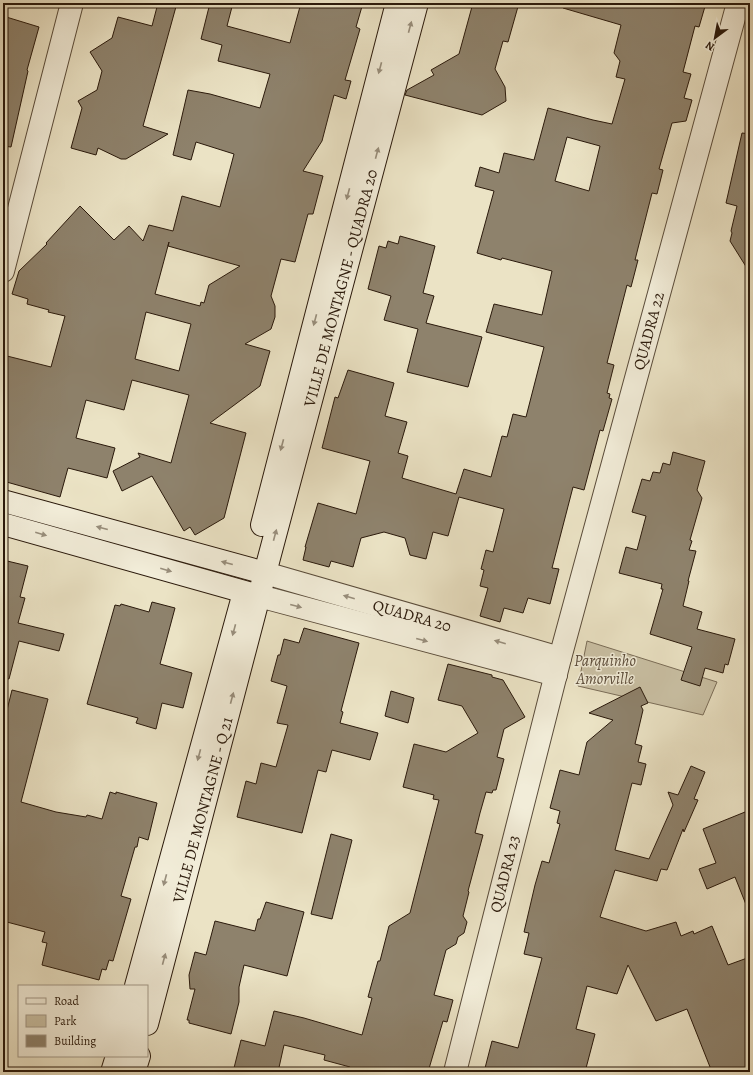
<svg xmlns="http://www.w3.org/2000/svg" width="753" height="1075" font-family="Alegreya,serif">
  <rect width="100%" height="100%" fill="#ebe3c5"/>
  <filter id="stains"><feTurbulence type="fractalNoise" baseFrequency=".005" numOctaves="4"/><feColorMatrix values="0 0 0 0 .2 0 0 0 0 .09 0 0 0 0 .02 0 0 0 .5 -.17"/></filter>
  <radialGradient id="worn" r=".72"><stop offset=".6" stop-color="#630" stop-opacity="0"/><stop offset="1" stop-color="#630" stop-opacity=".3"/></radialGradient>
  <path fill="#cac1a5" stroke="#7a6d58" d="M587,641L717,682L703,715L578,686Z"/>
  <g fill="#8e826c" stroke="#2a190b" fill-rule="evenodd">
    <path d="M158,3H177L143,126L168,134L126,159H121L98,148L96,155L71,148L82,108L78,101L97,90L102,71L90,52L112,38L118,17L152,26Z"/>
    <path d="M210,3H233L227,26L290,43L301,3H363L356,27L360,29L345,80L351,81L346,99L334,95L322,141L303,171L323,176L313,214H308L295,262L281,259L271,296L275,306V317L271,329L245,344L270,351L260,386L210,423L246,433L224,518L195,535L190,527L184,531L152,476L122,491L113,471L140,457L138,453L171,463L189,395L132,380L124,410L86,400L76,438L115,448L107,478L68,468L60,497L3,481V355L51,367L65,316L48,312L49,310L27,304L28,299L12,294L19,271L47,244L46,243L80,206L114,240L129,226L143,241L149,225L173,231L182,196L220,207L234,154L196,142L191,160L173,155L188,90L210,94L260,108L270,74L218,61L222,45L201,39ZM169,242L168,246L240,266L209,285L204,303L201,302L200,306L155,294ZM146,312L191,324L179,371L135,359Z"/>
    <path d="M473,3H519L508,42L503,41L495,69L505,87L506,101L482,115L405,95L407,90L434,75L431,70L459,54Z"/>
    <path d="M564,3H706L699,27L695,26L683,72L691,74L684,98L692,100L686,121L672,123L659,169L663,170L657,194L652,193L635,260H638L631,287L627,285L607,363L614,365L607,393L610,394L609,398L612,399L603,431L600,430L584,490L573,487L552,568L559,569L550,604L528,598L523,613L504,608L500,622L480,616L488,588L480,586L484,570L481,569L486,550L493,552L504,509L459,497L448,536L433,532L426,559L410,555L405,538L384,532L361,538L353,567L331,561L329,567L303,560L306,547H305L318,503L356,514L370,461L322,448L335,397L338,398L348,370L394,383L385,416L407,422L398,453L408,456L402,478L456,494L464,469L491,477L502,436L507,437L513,414L526,417L544,347L486,332L494,304L542,315L552,271L502,258L501,260L477,253L494,191L475,186L480,167L499,173L504,153L534,160L548,108L593,120L612,124L625,79L616,77L620,61L614,53L621,25L563,8ZM567,137L600,146L589,191L555,181Z"/>
    <path d="M3,16L39,27L27,70L28,71L11,147L3,146Z"/>
    <path d="M742,133L750,134V273L730,241L732,233L731,231L737,206L726,203Z"/>
    <path d="M400,236L435,246L423,293L434,296L426,323L482,337L468,387L407,372L418,329L384,320L391,296L368,289L379,246L386,248L388,241L398,244Z"/>
    <path d="M673,452L705,461L697,490L702,498L690,540L692,541L689,550L696,551L688,581H689L683,606L702,612L697,629L735,639L728,665L725,664L723,673L705,668L700,686L681,680L692,647L650,634L663,589H661L662,584L619,573L626,547L637,550L646,516L632,512L642,479L650,481L653,472L660,473L663,463L670,465Z"/>
    <path d="M3,560L28,566L20,597L25,598L18,623L64,634L59,651L19,641L9,679L3,678Z"/>
    <path d="M152,602L175,608L160,664L192,673L183,708L162,703L156,729L136,723L138,718L87,704L115,605L120,606L121,604L149,612Z"/>
    <path d="M304,628L359,643L341,711L343,712L340,723L378,733L370,760L332,750L326,772L318,770L302,833L237,817L246,781L256,784L261,763L276,767L288,725L277,723L287,686L271,681L278,655H280L284,639L299,643Z"/>
    <path d="M448,664L492,675V677L503,680L525,717L504,729L497,757L504,759L496,790H493L492,793L486,792L480,813L475,833L483,835L468,891L469,892L463,916L467,922L464,933L458,937L456,944L446,950L434,995L453,1000L447,1022L443,1021L428,1072H349L350,1067L324,1060L325,1055L284,1045L278,1072H233L241,1040L265,1046L274,1011L304,1018L362,1035L372,998L368,997L378,961H380L389,926L410,913L439,800L433,799L434,795L403,787L414,744L446,752L478,733L462,706L438,700Z"/>
    <path d="M640,687L648,703L641,706L643,710L635,744L642,746L638,762L646,764L641,785L632,783L615,850L649,859L673,805L668,792L678,795L691,766L705,772L694,799L698,800L684,832L683,829L667,870L661,869L657,881L615,870L600,917L646,931L676,922L681,936L693,931L694,934L712,926L728,965L750,957V1072H712L687,1009L656,1021L628,965L617,994L587,986L576,1029L595,1034L585,1072H484L492,1041L518,1048L542,958L524,954L529,933L524,932L535,885L542,861L549,863L560,824L557,823L560,811L550,808L560,770L579,775L587,742L613,720L589,713Z"/>
    <path d="M12,690L48,699L21,802L56,812L86,817L87,815L102,819L110,792L116,794V792L157,803L148,840L139,837L137,847H135L121,896L131,899L113,961L109,960L106,970L102,969L99,980L42,965L47,943L42,942L45,932L3,921V726Z"/>
    <path d="M391,691L414,698L408,723L385,716Z"/>
    <path d="M750,810V912H749L735,877L707,889L699,869L716,863L703,829Z"/>
    <path d="M331,834L352,840L332,919L311,914Z"/>
    <path d="M266,902L304,912L287,976L244,965L239,987V1002L231,1034L189,1023V1020H187L195,989H190L189,975L195,952L206,955L215,921L255,931L258,919H260Z"/>
  </g>
  <g fill="none" stroke-linecap="round" stroke-linejoin="round">
    <g stroke="#5a4c3a" stroke-width="24">
      <g id="street">
        <path d="M3,271L72,3"/>
        <path d="M265,573L560,658"/>
        <path d="M259,596L556,675"/>
        <path d="M455,1072L560,658L738,3"/>
      </g>
    </g>
    <g stroke="#2a190b" stroke-width="24">
      <g id="secondary">
        <path d="M3,501L265,573"/>
        <path d="M3,524L259,596"/>
        <path d="M262,525L397,3"/>
        <path d="M136,986L242,600"/>
        <path d="M147,1024L265,573L417,3"/>
        <path d="M112,1072L117,1056"/>
        <path d="M134,1072L139,1056"/>
      </g>
    </g>
    <use href="#street" stroke="#f2edd9" stroke-width="22"/>
    <use href="#secondary" stroke="#f2edd9" stroke-width="22"/>
  </g>
  <defs><path id="oneway-solid" d="M-6-.8H1V-3.2L6.5 0L1 3.2V.8H-6Z"/></defs>
  <g fill="#988e7c">
    <use href="#oneway-solid" transform="translate(410 27) rotate(-75)"/>
    <use href="#oneway-solid" transform="translate(380 68) rotate(105)"/>
    <use href="#oneway-solid" transform="translate(377 153) rotate(-75)"/>
    <use href="#oneway-solid" transform="translate(348 194) rotate(105)"/>
    <use href="#oneway-solid" transform="translate(315 320) rotate(105)"/>
    <use href="#oneway-solid" transform="translate(282 445) rotate(105)"/>
    <use href="#oneway-solid" transform="translate(102 528) rotate(-165)"/>
    <use href="#oneway-solid" transform="translate(41 534) rotate(16)"/>
    <use href="#oneway-solid" transform="translate(275 535) rotate(-75)"/>
    <use href="#oneway-solid" transform="translate(227 563) rotate(-165)"/>
    <use href="#oneway-solid" transform="translate(166 570) rotate(16)"/>
    <use href="#oneway-solid" transform="translate(349 597) rotate(-164)"/>
    <use href="#oneway-solid" transform="translate(296 606) rotate(15)"/>
    <use href="#oneway-solid" transform="translate(234 630) rotate(105)"/>
    <use href="#oneway-solid" transform="translate(422 640) rotate(15)"/>
    <use href="#oneway-solid" transform="translate(500 642) rotate(-164)"/>
    <use href="#oneway-solid" transform="translate(232 698) rotate(-75)"/>
    <use href="#oneway-solid" transform="translate(199 755) rotate(105)"/>
    <use href="#oneway-solid" transform="translate(165 880) rotate(105)"/>
    <use href="#oneway-solid" transform="translate(164 959) rotate(-75)"/>
  </g>
  <g text-anchor="middle" dominant-baseline="central" stroke-width="3" stroke-linejoin="round" paint-order="stroke">
    <g font-size="16" fill="#2a190b" stroke="#f2edd9">
      <text transform="translate(341 288) rotate(-75)">VILLE DE MONTAGNE - QUADRA 20</text>
      <text transform="translate(649 331) rotate(-75)">QUADRA 22</text>
      <text transform="translate(412 616) rotate(16)">QUADRA 20</text>
      <text transform="translate(203 810) rotate(-75)">VILLE DE MONTAGNE - Q 21</text>
      <text transform="translate(505 874) rotate(-76)">QUADRA 23</text>
    </g>
    <g font-size="16" font-style="italic" fill="#5a4b39" stroke="#f2edd9">
      <text x="605" y="661">Parquinho<tspan x="605" dy="18">Amorville</tspan></text>
    </g>
  </g>
  <rect width="753" height="1075" fill="none" stroke="#ebe3c5" stroke-width="16"/>
  <rect x="4" y="4" width="745" height="1067" fill="none" stroke="#2a190b" stroke-width="2"/>
  <rect x="8" y="8" width="737" height="1059" fill="none" stroke="#2a190b"/>
  <rect x="18" y="985" width="130" height="72" fill="#f2edd9" stroke="#a29887"/>
  <rect x="26" y="998" width="20" height="6" fill="#f2edd9" stroke="#a29887"/>
  <text x="54" y="1005" font-size="12" fill="#2a190b">Road</text>
  <rect x="26" y="1015" width="20" height="12" fill="#cac1a5" stroke="#a29887"/>
  <text x="54" y="1025" font-size="12" fill="#2a190b">Park</text>
  <rect x="26" y="1035" width="20" height="12" fill="#8e826c" stroke="#a29887"/>
  <text x="54" y="1045" font-size="12" fill="#2a190b">Building</text>
  <g transform="translate(715 38) rotate(212)" stroke="#f2edd9" stroke-width="3" paint-order="stroke">
  <path d="M0-3L7 15L0 10L-7 15Z" fill="#2a190b"/>
  <text y="-6" font-size="11" font-weight="bold" text-anchor="middle" fill="#2a190b">N</text>
  </g>
  <rect width="100%" height="100%" filter="url(#stains)"/>
  <rect width="100%" height="100%" fill="url(#worn)"/>
</svg>
